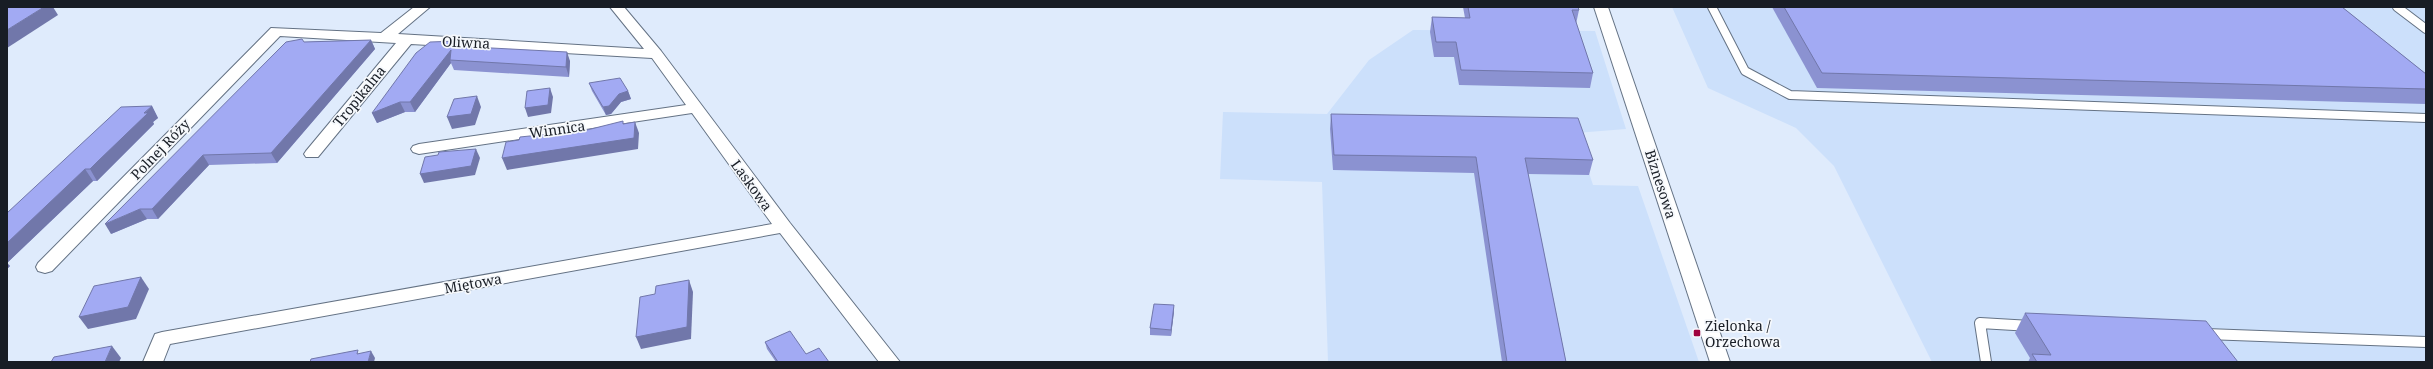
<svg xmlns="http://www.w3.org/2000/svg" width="2433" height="369" font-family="'Noto Serif',serif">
  <rect width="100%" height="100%" fill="#dfebfc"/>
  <g fill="#cce0fb">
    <path d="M1672,7H2426V362H1932L1834,166L1796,128L1708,88Z"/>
    <path d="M1413,30L1595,31L1626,129L1576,133L1593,185L1638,186L1699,362H1328L1322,182L1220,179L1223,112L1327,114L1369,60Z"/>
  </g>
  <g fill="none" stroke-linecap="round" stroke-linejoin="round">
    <g stroke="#647284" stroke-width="10">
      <g id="service-far1">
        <path d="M1712,7L1745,71L1790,95L2426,118"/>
        <path d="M2397,7L2426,29"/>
      </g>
    </g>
    <g stroke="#647284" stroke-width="12">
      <g id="service">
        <path d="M2206,334L2426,342"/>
        <path d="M1986,362L1980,323L2031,326"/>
      </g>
    </g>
    <g stroke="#647284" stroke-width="2">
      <g id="minor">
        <path d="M414,7H430L398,34L644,49L610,7H624L661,51L790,223L900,362H879L780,233L170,344L163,362H143L155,334L162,332L772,224L692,113L419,154L413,152L411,149L413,146L419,144L686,105L652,58L411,44L318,157H306L304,154L306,151L396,43L280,36L52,271L45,273L38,271L36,267L38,263L271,28L381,33Z"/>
        <path d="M1594,7H1608L1730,362H1710Z"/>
      </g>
    </g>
    <use href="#service-far1" stroke="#fff" stroke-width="8"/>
    <use href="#service" stroke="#fff" stroke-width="10"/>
    <use href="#minor" fill="#fff" fill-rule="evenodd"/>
  </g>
  <g fill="#8b92d1">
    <path d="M1463,7H1578L1579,10L1576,24L1593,73L1590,88L1459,85L1454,57H1434L1430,32L1432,17L1465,18Z"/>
    <path d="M1772,7H2342L2426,74V104L1817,88Z"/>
    <path d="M371,40L375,49L277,163L209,165L158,219H147L111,234L304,42Z"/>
    <path d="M457,41L459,46L570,61L569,77L454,70L451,63L415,112H405L377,123L372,113Z"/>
    <path d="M589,83L628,91L631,99L621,102L611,114L606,115L592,91Z"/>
    <path d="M152,106L158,118L153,122L154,124L97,181H93L7,263L10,266L7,269V213Z"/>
    <path d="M1331,114L1593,160L1589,175L1528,174L1566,362H1502L1474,173L1333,170L1330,129Z"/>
    <path d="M1174,311L1171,336L1150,335V328Z"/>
    <path d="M2025,313L2238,362H2028L2030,358L2015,333Z"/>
    <path d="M765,342L829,362H776L767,349Z"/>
  </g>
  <g fill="#7177aa">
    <path d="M44,7H53L58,15L7,48V30Z"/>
    <path d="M371,40L375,49L277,163L271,153Z"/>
    <path d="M457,41L461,51L454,46Z"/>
    <path d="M451,50L450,60L451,63L415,112L410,102Z"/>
    <path d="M567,52L570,61L569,77L566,67Z"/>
    <path d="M550,88L553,97L551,113L528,117L525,108Z"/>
    <path d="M628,91L631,99L621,102L611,114L606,115L603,107L619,94Z"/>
    <path d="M477,96L481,107L475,125L452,129L447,117Z"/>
    <path d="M400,102L405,112L377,123L372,113Z"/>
    <path d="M152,106L158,118L153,122L154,124L97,181L90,169Z"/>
    <path d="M635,122L639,133L638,149L507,170L502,158Z"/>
    <path d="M476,149L480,158L475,175L424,183L420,174Z"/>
    <path d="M203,155L209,165L158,219L152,209Z"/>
    <path d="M85,169L93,181L7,263L10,266L7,269V243Z"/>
    <path d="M140,209L147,219L111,234L105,224Z"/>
    <path d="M141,277L149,289L136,319L88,329L79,317Z"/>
    <path d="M689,280L693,292L691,339L641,349L636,337Z"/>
    <path d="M1174,305V311L1171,336V330Z"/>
    <path d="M112,346L121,358L119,362H105Z"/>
    <path d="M371,351L375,358L374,362H368Z"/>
  </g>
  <g fill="#a2aaf3" stroke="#7177aa">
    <path d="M7,7H44L7,30Z"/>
    <path d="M1468,7H1578L1579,10H1572L1593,73L1461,70L1456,42H1436L1432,17L1470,18Z"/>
    <path d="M1784,7H2342L2426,74V89L1822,73Z"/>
    <path d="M302,39L304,42L371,40L271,153L203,155L152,209H140L105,224L286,42Z"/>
    <path d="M457,41L454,46L567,52L566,67L450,60L451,50L410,102H400L372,113L416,53L430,42Z"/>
    <path d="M620,78L628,91L619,94L609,106L603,107L589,83Z"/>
    <path d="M550,88L548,105L525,108L527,91Z"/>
    <path d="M477,96L471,114L447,117L454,99Z"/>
    <path d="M152,106L144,113H148L97,162L90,169H85L7,243V213L121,107Z"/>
    <path d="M1331,114L1578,118L1593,160L1525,158L1566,362H1507L1476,157L1334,155Z"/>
    <path d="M623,121V124L635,122L634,138L502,158L506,142L519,140L520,137L587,130Z"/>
    <path d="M476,149L471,166L420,174L425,157L438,155L439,152Z"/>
    <path d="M141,277L128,307L79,317L94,286Z"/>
    <path d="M689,280L687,327L636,337L640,297L655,294L656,286Z"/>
    <path d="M1154,304L1174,305L1171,330L1150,328Z"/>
    <path d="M2025,313L2206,321L2238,362H2037L2032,354L2051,355Z"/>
    <path d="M790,331L806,354L819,348L829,362H778L765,342Z"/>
    <path d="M112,346L105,362H51L54,357Z"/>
    <path d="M358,350L357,354L371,351L368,362H310L311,359Z"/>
  </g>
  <rect fill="#a0023f" stroke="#f5f8fc" stroke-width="1.5" x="1693" y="329" width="8" height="8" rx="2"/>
  <g text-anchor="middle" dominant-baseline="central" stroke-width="3.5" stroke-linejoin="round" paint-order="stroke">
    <g font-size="14" fill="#181d25" stroke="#f5f8fc">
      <text transform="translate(466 42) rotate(3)">Oliwna</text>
      <text transform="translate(359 96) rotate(-51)">Tropikalna</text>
      <text transform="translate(557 129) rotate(-8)">Winnica</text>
      <text transform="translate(160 149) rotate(-46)">Polnej Róży</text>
      <text transform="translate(1661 184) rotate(72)">Biznesowa</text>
      <text transform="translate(752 185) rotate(54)">Laskowa</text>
      <text transform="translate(473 283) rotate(-10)">Miętowa</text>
    </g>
    <g font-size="14" fill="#181d25" stroke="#f5f8fc" text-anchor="start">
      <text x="1705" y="325">Zielonka /<tspan x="1705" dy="16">Orzechowa</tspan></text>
    </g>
  </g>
  <rect width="2433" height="369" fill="none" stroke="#181d25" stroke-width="16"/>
</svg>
